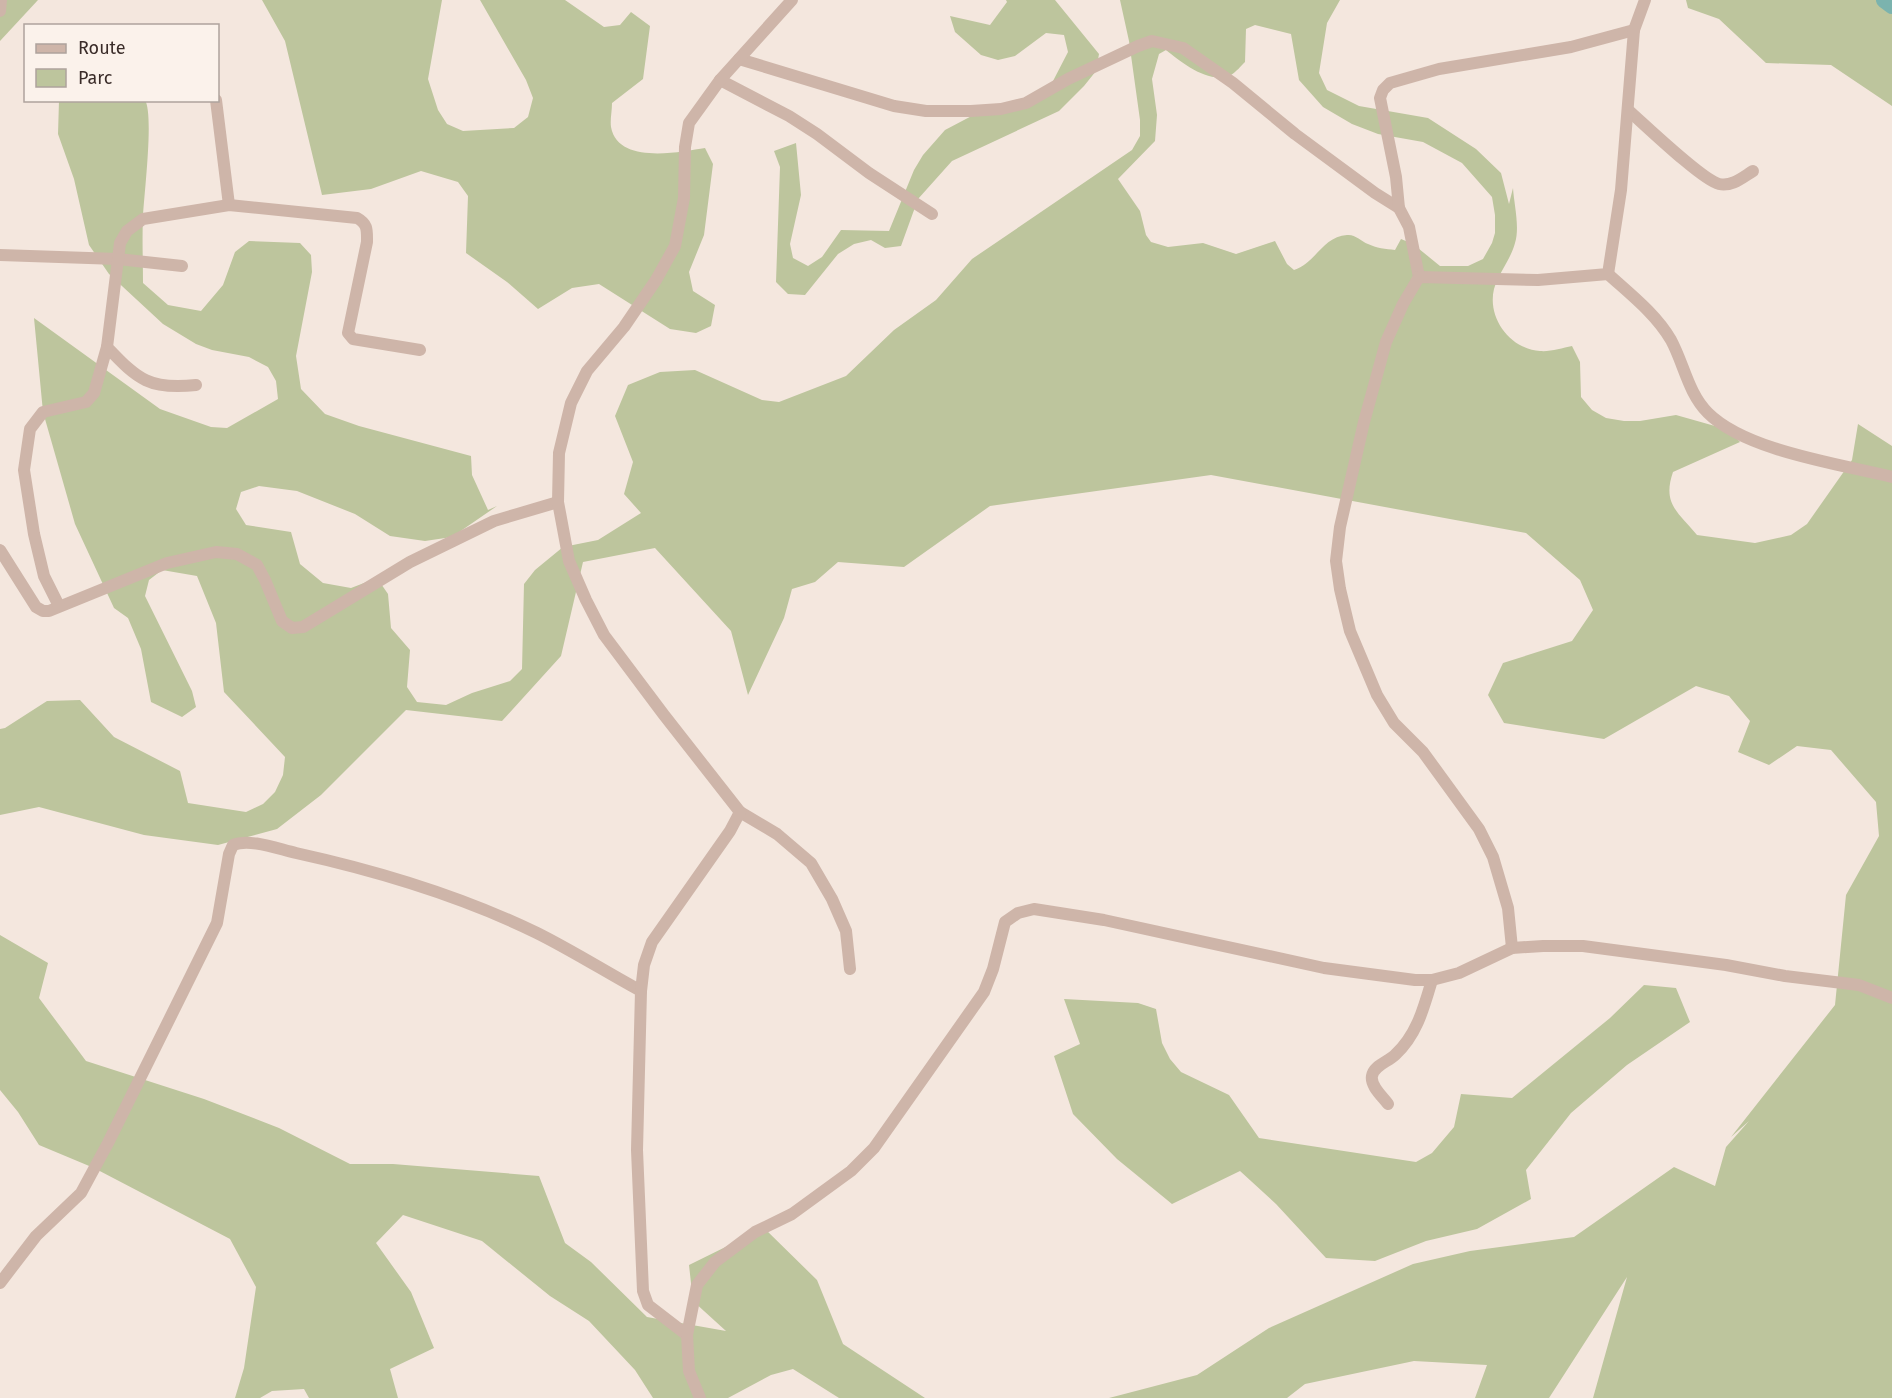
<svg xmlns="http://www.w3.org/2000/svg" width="1892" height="1398" font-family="'Fira Sans',sans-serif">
  <rect width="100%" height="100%" fill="#f4e7de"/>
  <g fill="#bdc59d" fill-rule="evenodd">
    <path d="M0,0H38L0,41Z"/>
    <path d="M262,0H442L428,79L438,110L447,124L463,131L514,128L528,117L533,98L526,80L480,0H565L604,27L620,25L631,12L650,26L643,79L612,103C612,111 610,120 611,127C618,165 680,152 705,148L713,164L704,235L689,272L693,291L715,305L711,326L696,333L670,329L599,284L572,288L538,309L507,282L466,253L468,196L458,182L421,171L371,189L322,195L285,41Z"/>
    <path d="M1006,0H1055L1099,54L1096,71L1084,86L1059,111L952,161L918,199L901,246L885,248L871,240L854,244L838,254L805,295L788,294L776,282L780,167L774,151L796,143L801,195L790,244L793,258L808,266L822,257L841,230L889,231L914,170L923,155L945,130L983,110L1026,103L1053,81L1068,52L1064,35L1046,33L1015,56L998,60L981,55L955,32L950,16L990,25L1007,2Z"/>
    <path d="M1120,0H1340L1327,23L1319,73L1327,90L1359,106L1428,118L1476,149L1501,173L1509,204L1513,188C1514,204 1520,227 1515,243C1511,259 1499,272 1494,289C1487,318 1510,349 1540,351C1550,352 1562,348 1572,346L1580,362L1581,397L1592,410L1606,418L1624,421H1640L1676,415L1729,430L1740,442L1673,472C1662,504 1678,512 1697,535L1755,543L1791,535L1807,524L1852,460L1858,424L1892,446V1398H1593L1627,1277L1549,1398H1475L1487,1365L1414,1361L1305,1384L1287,1398H1109L1197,1375L1269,1328L1413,1264L1470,1251L1574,1237L1674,1167L1715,1186L1726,1147L1749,1121L1731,1137L1835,1005L1846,895L1879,836L1876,802L1831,750L1797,746L1769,765L1738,752L1750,721L1729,696L1696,686L1604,739L1504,723L1488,695L1503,663L1572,641L1593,610L1580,580L1526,533L1211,475L990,506L904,567L838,562L815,582L792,589L784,618L748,695L731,631L655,548L583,562L561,656L502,721L406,710L321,795L277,829L218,845L144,835L39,807L0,815V729L5,728L47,701L80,700L114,737L180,771L188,803L246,812L263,804L275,792L283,775L285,757L224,692L216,623L197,576L162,570L149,580L145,596L192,691L196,707L182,717L151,702L141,649L128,618L114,608L75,524L43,412L34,318L160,409L211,427L227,428L278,399L276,381L268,367L249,357L212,350L196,344L163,324L109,274L89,245L74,179L58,134L59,101L145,100C154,115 144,195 143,217C142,239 143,261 143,283L168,305L201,311L223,285L235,252L249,241L300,243L311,255L312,272L296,356L301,389L325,414L359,426L471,456L472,475L488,510L497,506L452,537L425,541L390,536L355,514L297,491L259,486L241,492L236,509L246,525L291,532L300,564L323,583L351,588L377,578L388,594L391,628L410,650L407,687L417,702L446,705L472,693L510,681L522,669L524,584L535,570L563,547L598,540L641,513L624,494L633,462L615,416L628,385L660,372L695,370L762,400L779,402L846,376L894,330L936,300L972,259L1132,150L1140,136V120L1129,41ZM1255,25L1291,34L1299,80L1323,107L1352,124L1378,134L1423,142L1462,163L1492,197L1495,215V233L1492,243L1483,259L1468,266H1440L1413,244L1401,239L1395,250C1386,249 1376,248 1368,244C1361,241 1355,234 1347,235C1323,236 1315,264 1294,270L1287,264L1275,241L1236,254L1203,243L1168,247L1151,242L1146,235L1140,211L1118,179L1155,141L1157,115L1152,79L1159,54L1166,50C1181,62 1209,85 1231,75C1236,72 1241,66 1245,62L1246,29Z"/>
    <path d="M1686,0H1892V106L1831,65L1766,63L1719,19L1688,8Z"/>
    <path d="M0,935L48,963L39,998L86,1061L204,1099L279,1128L350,1164H393L539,1176L565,1243L591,1262L647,1317L726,1331L693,1301L689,1265L764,1228L817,1280L843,1344L925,1398H839L793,1369L771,1375L728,1398H653L635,1370L589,1321L550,1296L482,1241L403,1215L376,1243L411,1292L434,1348L390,1369L398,1398H309L304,1389L272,1391L260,1398H235L244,1368L256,1287L230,1239L94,1168L39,1145L18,1112L0,1090Z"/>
    <path d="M1644,985L1676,988L1690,1022L1627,1065L1571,1113L1526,1170L1531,1199L1477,1229L1426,1241L1375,1261L1326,1258L1276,1204L1240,1171L1172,1204L1117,1159L1073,1114L1054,1056L1080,1044L1064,999L1138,1003L1156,1009L1162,1043L1170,1059L1181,1072L1229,1095L1259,1138L1416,1162L1432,1153L1454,1127L1461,1094L1512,1098L1610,1018Z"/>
  </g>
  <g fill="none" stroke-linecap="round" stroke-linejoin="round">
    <path stroke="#7bb3ae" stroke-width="16" d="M1884,0L1892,6"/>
    <g stroke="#ceb5a9" stroke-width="12">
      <path d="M0,11L1,0"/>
      <path d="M739,59L894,106L926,111H971L1001,109L1026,103L1068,79L1138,46L1152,41L1183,48L1233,83L1295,134L1375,193L1399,208L1409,227L1419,277"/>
      <path d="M720,80L789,116L817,134L869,173L932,214"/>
      <path d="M216,100L229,205"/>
      <path d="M1628,110C1644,124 1702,180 1719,184C1732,187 1743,177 1753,171"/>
      <path d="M1399,208L1396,177L1380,98L1383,90L1390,83L1439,69L1571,47L1634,30"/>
      <path d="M0,255L118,259L182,266"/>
      <path d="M1608,274C1630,294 1656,314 1671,340C1684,364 1688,393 1708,413C1746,451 1840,464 1892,477"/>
      <path d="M196,385C150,390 138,380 107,347L120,243L127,231L143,219L229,205L357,218C368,224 367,230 367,242L348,333L353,339L420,350"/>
      <path d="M0,550L36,607L43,611H49L167,563L216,552L237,554L257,565L265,580L282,621L292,628L303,627L410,562L494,521L558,502"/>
      <path d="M59,606L44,576L34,534L24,470L30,429L43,412L86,402L94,393L107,347"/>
      <path d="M740,812L777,834L811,863L832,899L846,931L850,969"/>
      <path d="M1512,948L1508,908L1493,857L1479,829L1423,752L1394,723L1377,695L1350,631L1340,589L1336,561L1340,527L1364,422L1386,342L1403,304L1419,277L1538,280L1608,274L1621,190L1634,30L1645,0"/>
      <path d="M1388,1104C1383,1097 1370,1086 1372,1076C1374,1065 1388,1062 1395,1055C1417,1035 1424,1007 1432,980"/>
      <path d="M0,1283L36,1236L81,1193L108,1143L217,923L229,854L233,845C250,838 278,849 296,853C378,871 461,896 537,933C573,951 606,972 641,991"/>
      <path d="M687,1335L648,1305L643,1291L637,1150L641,991L644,965L652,942L730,831L740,812L664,715L604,635L586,600L569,561L558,502L559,453L571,403L587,371L624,327L656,280L675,246L684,198L685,147L689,123L720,80L792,0"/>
      <path d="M700,1398L689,1371L687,1335L697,1285L715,1262L755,1232L792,1214L851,1171L874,1148L984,992L993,969L1005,922L1018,913L1034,909L1104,920L1324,968L1415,980H1432L1459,973L1512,948L1543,946H1583L1726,965L1785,976L1859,985L1892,998"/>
    </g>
  </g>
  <rect x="24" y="24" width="195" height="78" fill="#fbf2eb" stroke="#aea39d" stroke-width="1.5"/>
  <rect x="36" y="44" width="30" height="9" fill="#ceb5a9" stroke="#aea39d" stroke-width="1.5"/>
  <text x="78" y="54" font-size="18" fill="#3a2c29">Route</text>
  <rect x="36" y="69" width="30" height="18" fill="#bdc59d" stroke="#aea39d" stroke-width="1.5"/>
  <text x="78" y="84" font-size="18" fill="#3a2c29">Parc</text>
</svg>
